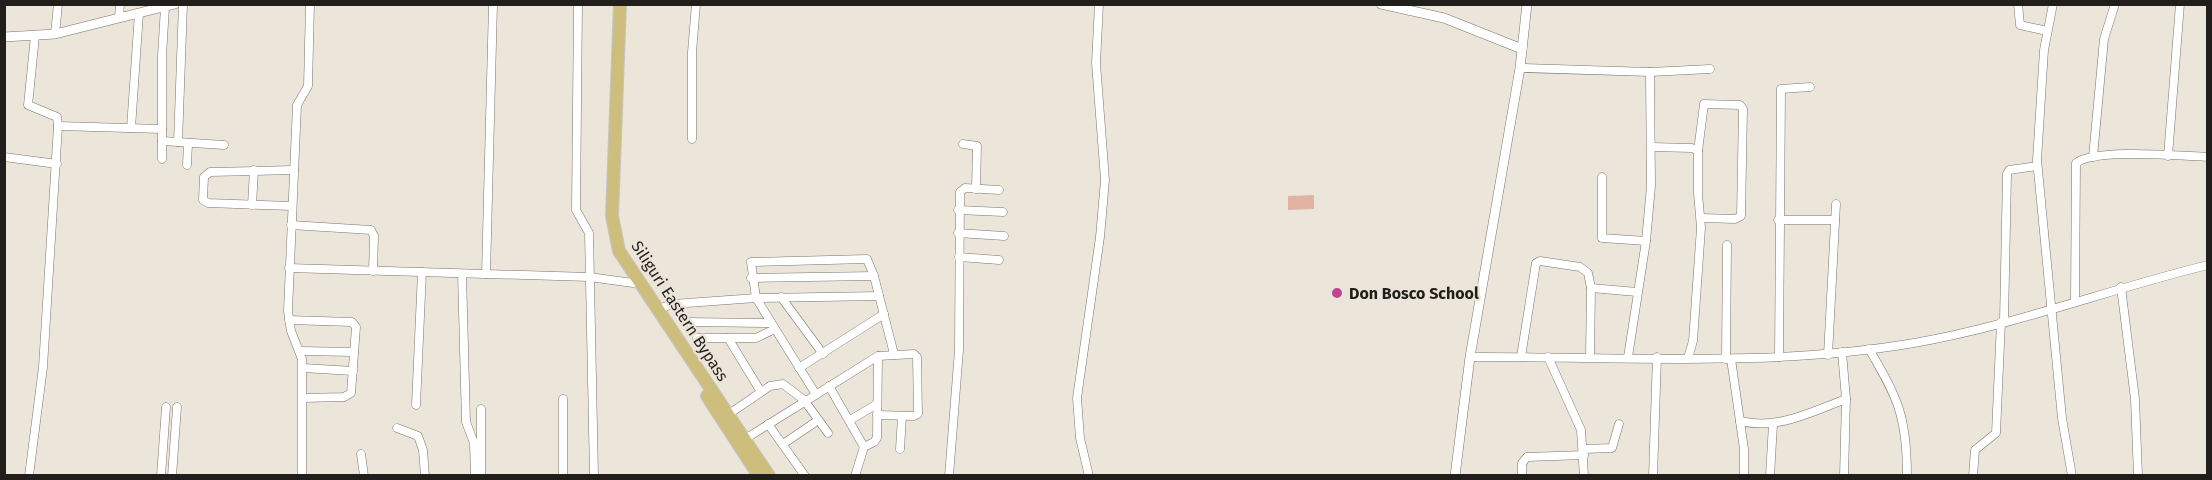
<svg xmlns="http://www.w3.org/2000/svg" width="2212" height="480" font-family="'Fira Sans',sans-serif">
  <rect width="100%" height="100%" fill="#ece5da"/>
  <path fill="#e1b3a3" d="M1314,195V209L1288,210V196Z"/>
  <g fill="none" stroke-linecap="round" stroke-linejoin="round">
    <g stroke="#7b746b" stroke-width="9">
      <g id="minor">
        <path d="M578,4L576,210L589,233L594,476"/>
        <path d="M2018,4L2020,25L2047,31"/>
        <path d="M2053,4L2044,50L2037,160L2062,418L2072,476"/>
        <path d="M119,18L120,4"/>
        <path d="M55,34L58,4"/>
        <path d="M1520,68L1650,72L1710,69"/>
        <path d="M58,126L162,129"/>
        <path d="M131,128L139,13"/>
        <path d="M692,139V52L696,4"/>
        <path d="M162,141L224,145"/>
        <path d="M178,142L183,4"/>
        <path d="M963,144L977,146L976,189"/>
        <path d="M1651,147L1692,148L1698,151V193L1701,228L1693,341L1688,358"/>
        <path d="M1698,151L1704,104L1740,105L1743,109L1741,216L1735,219L1702,218"/>
        <path d="M2168,156L2180,4"/>
        <path d="M4,157L57,164"/>
        <path d="M2093,157L2104,39L2115,4"/>
        <path d="M162,159V56L165,7"/>
        <path d="M187,165L188,143"/>
        <path d="M1602,177V238L1646,241"/>
        <path d="M252,205L254,170"/>
        <path d="M292,206L208,203L203,200L204,177L210,172L294,170"/>
        <path d="M958,210L1003,212"/>
        <path d="M1778,220H1835"/>
        <path d="M291,225L371,230L374,236L373,271"/>
        <path d="M958,233L1004,236"/>
        <path d="M959,257L999,260"/>
        <path d="M289,268L589,277L633,283"/>
        <path d="M462,274L466,422L474,443L475,476"/>
        <path d="M486,274L493,4"/>
        <path d="M751,278L874,276"/>
        <path d="M2121,287L2135,399L2138,476"/>
        <path d="M1591,288L1637,292"/>
        <path d="M781,297L823,354"/>
        <path d="M2075,301L2076,163C2096,148 2180,156 2208,157"/>
        <path d="M658,309L673,304L756,298L879,296"/>
        <path d="M289,320L352,322L356,327L351,393L344,397L303,398"/>
        <path d="M2004,321L2007,174L2009,170L2037,166"/>
        <path d="M687,322L771,323"/>
        <path d="M697,338H756L775,329"/>
        <path d="M728,338L761,392"/>
        <path d="M1869,349C1898,398 1907,417 1907,476"/>
        <path d="M300,351L354,352"/>
        <path d="M1828,355L1836,204"/>
        <path d="M1470,357C1617,356 1767,368 1914,343C2013,326 2109,289 2208,265"/>
        <path d="M1521,357L1536,263L1540,261L1580,267L1588,273L1591,288L1590,356"/>
        <path d="M1548,357L1581,430L1584,476"/>
        <path d="M1628,357L1646,241L1651,186L1650,72"/>
        <path d="M1779,357L1781,89L1810,87"/>
        <path d="M1726,359L1727,245"/>
        <path d="M1731,359L1744,449V476"/>
        <path d="M303,368L353,371"/>
        <path d="M799,368L884,314"/>
        <path d="M829,386L864,447"/>
        <path d="M815,393L756,298L751,262L867,259L874,276L894,354"/>
        <path d="M563,399V476"/>
        <path d="M416,405L422,272"/>
        <path d="M729,414L770,386L783,384L804,400L828,433"/>
        <path d="M850,420L877,404"/>
        <path d="M1740,421C1778,430 1811,412 1846,399L1842,352"/>
        <path d="M768,424L805,476"/>
        <path d="M397,428L418,436L423,450L425,476"/>
        <path d="M745,439L878,356L914,354L917,357L918,414L914,416L877,415"/>
        <path d="M783,444L814,423"/>
        <path d="M900,449L902,416"/>
        <path d="M1584,449L1612,448L1619,424"/>
        <path d="M361,454L364,476"/>
        <path d="M29,476L43,367L58,126L57,117L28,105L35,36"/>
        <path d="M161,476L166,407"/>
        <path d="M172,476L177,407"/>
        <path d="M302,476V359L291,331L288,311L297,105L308,86L310,4"/>
        <path d="M481,476V409"/>
        <path d="M855,476L864,447L874,442L877,438L878,356"/>
        <path d="M949,476L959,350L960,192L965,188L999,190"/>
        <path d="M1089,476L1080,438L1077,398L1100,237L1105,180L1096,63L1099,4"/>
        <path d="M1522,476V463L1527,457L1584,455"/>
        <path d="M1653,476L1657,357"/>
        <path d="M1770,476L1773,424"/>
        <path d="M1844,476L1846,399"/>
        <path d="M1973,476L1975,450L1996,433L2001,322"/>
      </g>
    </g>
    <g stroke="#7b746b" stroke-width="10">
      <g id="tertiary">
        <path d="M1381,4L1444,18L1522,49"/>
        <path d="M4,37L55,34L175,4"/>
        <path d="M1455,476L1470,357L1520,68L1527,4"/>
      </g>
    </g>
    <g stroke="#c5c5c4" stroke-width="14">
      <g id="primary">
        <path d="M620,4L612,216L619,251L769,476"/>
        <path d="M707,396L759,476"/>
      </g>
    </g>
    <use href="#minor" stroke="#fff" stroke-width="8"/>
    <use href="#tertiary" stroke="#fff" stroke-width="9"/>
    <use href="#primary" stroke="#cdbe7d" stroke-width="12"/>
  </g>
  <circle fill="#c14391" stroke="#ece5da" stroke-width="2" cx="1337" cy="293" r="6"/>
  <g text-anchor="middle" dominant-baseline="central" stroke-width="4.5" stroke-linejoin="round" paint-order="stroke">
    <g font-size="16" font-weight="bold" fill="#211f1b" stroke="#ece5da" text-anchor="start">
      <text x="1349" y="293">Don Bosco School</text>
    </g>
    <g font-size="16" fill="#211f1b" stroke="#ece5da">
      <text transform="translate(680 311) rotate(57)">Siliguri Eastern Bypass</text>
    </g>
  </g>
  <rect width="2212" height="480" fill="none" stroke="#211f1b" stroke-width="12"/>
</svg>
